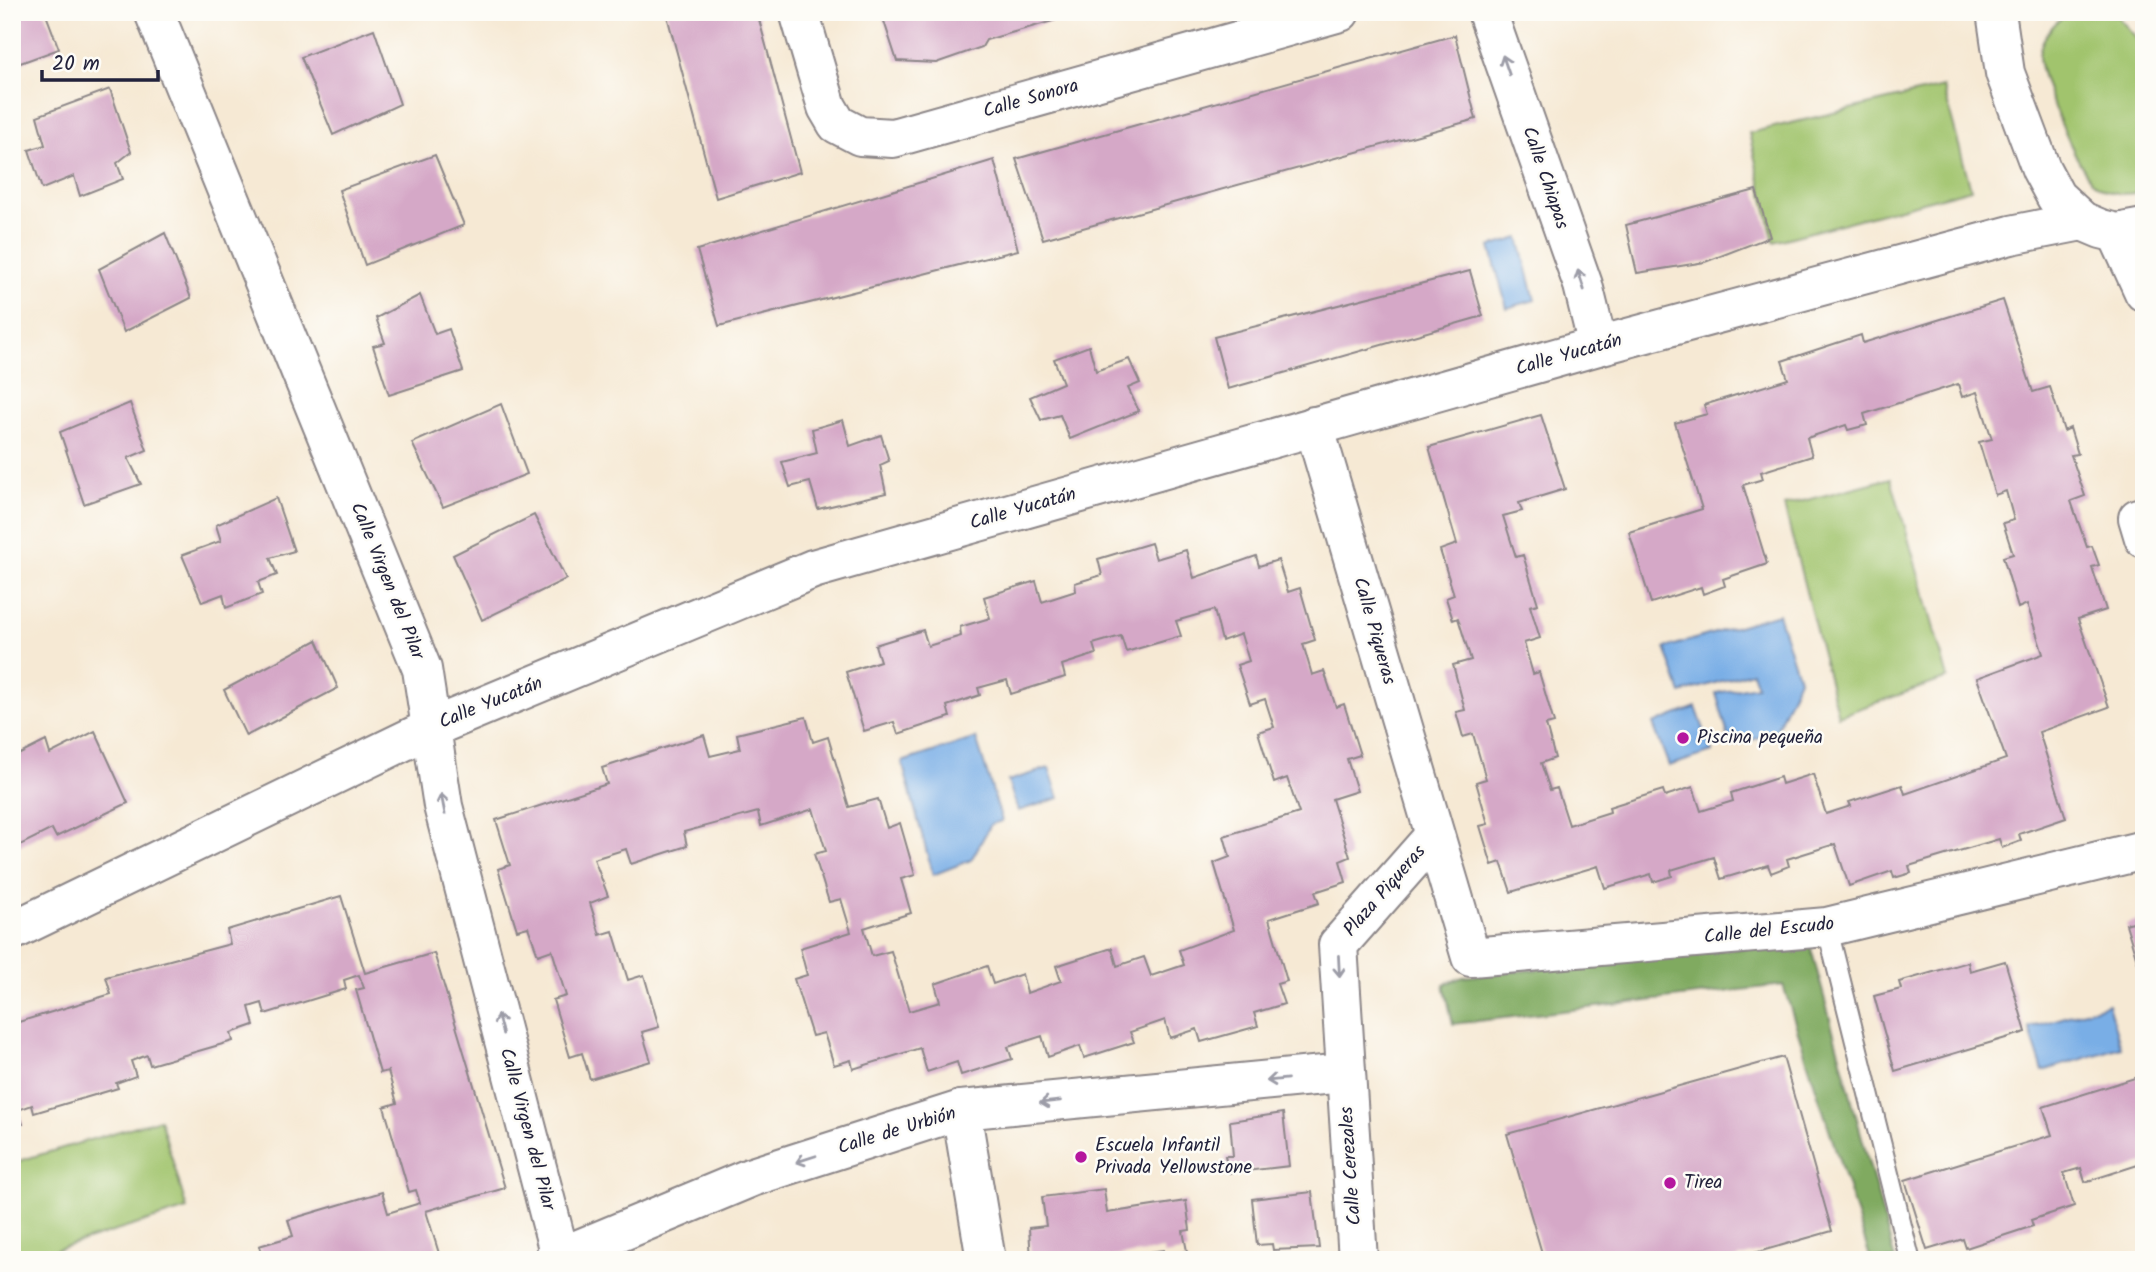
<svg xmlns="http://www.w3.org/2000/svg" width="2156" height="1272" font-family="Kalam,sans-serif">
  <rect width="100%" height="100%" fill="#fdfcf7"/>
  <filter id="ink" filterUnits="userSpaceOnUse"><feTurbulence type="fractalNoise" baseFrequency=".0143" numOctaves="2"/><feDisplacementMap in="SourceGraphic" scale="14" xChannelSelector="R" yChannelSelector="G"/><feConvolveMatrix kernelMatrix="1 2 1 2 8 2 1 2 1" color-interpolation-filters="sRGB"/></filter>
  <filter id="wash" filterUnits="userSpaceOnUse"><feTurbulence type="fractalNoise" baseFrequency=".00686" numOctaves="4" result="noise"/><feDisplacementMap in="SourceGraphic" scale="28" xChannelSelector="R" yChannelSelector="G"/><feGaussianBlur stdDeviation="1.57" result="paint"/><feColorMatrix in="noise" values="0 0 0 0 0 0 0 0 0 0 0 0 0 0 0 0 0 1.4 0 .05"/><feComposite in="paint" operator="in"/></filter>
  <g filter="url(#wash)">
    <rect width="100%" height="100%" fill="#f6e9d4"/>
    <g fill="#a1c46d" stroke="#627354" stroke-width="2">
      <path d="M2075,12H2104L2118,17L2135,36L2144,57V190C2128,197 2107,194 2093,182C2078,169 2038,75 2039,55C2041,37 2057,16 2075,12Z"/>
      <path d="M1943,87L1971,189L1774,242L1749,133Z"/>
      <path d="M1891,478L1948,678L1838,716L1784,506Z"/>
      <path d="M160,1119L187,1209L22,1260H12V1163Z"/>
    </g>
    <path fill="#80aa60" stroke="#51664e" stroke-width="2" d="M1809,941L1895,1260H1871L1783,985L1453,1024L1444,984L1463,977Z"/>
    <g fill="#79aee6" stroke="#4e6890" stroke-width="2">
      <path d="M1519,238L1535,300L1507,308L1490,247Z"/>
      <path d="M1778,614L1799,679L1775,733L1731,746L1716,693L1757,686L1752,672L1681,693L1665,648Z"/>
      <path d="M1696,707L1712,752L1669,766L1653,724Z"/>
      <path d="M976,738L1002,821L991,824L971,860L933,875L902,762Z"/>
      <path d="M1049,768L1059,798L1018,811L1008,781Z"/>
      <path d="M2108,1004L2121,1047L2043,1071L2029,1028Z"/>
    </g>
    <g id="blocks">
      <g fill="#d5a8c7">
        <path d="M12,12H45L59,49L12,66Z"/>
        <path d="M666,12H757L800,172L716,198Z"/>
        <path d="M881,12H1081V13L986,40L982,47L936,63L897,61Z"/>
        <path d="M374,29L400,104L333,135L301,57Z"/>
        <path d="M1455,35L1476,119L1043,239L1016,159Z"/>
        <path d="M110,89L131,152L117,163L123,179L80,196L74,176L42,189L29,150L45,145L37,116Z"/>
        <path d="M435,155L464,225L365,265L339,190Z"/>
        <path d="M994,160L1018,250L719,326L697,250Z"/>
        <path d="M1756,190L1770,237L1705,262L1637,273L1626,225Z"/>
        <path d="M165,233L191,298L124,332L99,269Z"/>
        <path d="M1470,271L1483,316L1228,389L1214,337Z"/>
        <path d="M420,295L435,334L449,329L463,371L389,395L373,346L385,343L376,318Z"/>
        <path d="M2003,300L2033,392L2050,387L2064,431L2070,428L2078,454L2071,455L2085,496L2071,501L2087,547L2092,546L2099,565L2092,567L2106,610L2078,619L2109,707L2039,732L2066,818L2019,834L2021,841L2002,848L1999,839L1909,866L1911,873L1894,878L1892,871L1849,886L1835,844L1787,859L1789,866L1771,873L1768,865L1721,879L1714,857L1671,870L1672,876L1653,882L1651,874L1605,888L1598,866L1511,892L1501,862L1492,865L1480,826L1488,824L1476,782L1486,779L1473,734L1463,737L1456,712L1465,710L1453,665L1471,660L1458,618L1453,620L1446,598L1454,595L1440,550L1457,544L1429,447L1541,415L1565,489L1519,503L1522,511L1503,516L1516,557L1523,555L1538,604L1530,606L1540,638L1524,643L1533,674L1539,672L1554,723L1546,725L1555,758L1541,763L1550,790L1557,788L1569,825L1610,812L1609,807L1663,790L1665,796L1693,787L1701,811L1733,801L1731,793L1780,777L1782,784L1813,774L1826,814L1851,806L1849,802L1902,785L1905,794L2006,759L1977,678L2043,654L2027,604L2018,608L2003,557L2013,554L2003,523L2014,520L2006,491L1995,495L1979,442L1992,439L1977,392L1962,397L1958,384L1864,414L1867,425L1848,430L1846,425L1807,438L1812,456L1761,472L1763,479L1743,485L1767,564L1723,579L1725,586L1703,594L1701,587L1651,603L1629,532L1702,509L1675,423L1707,414L1704,405L1788,379L1782,361L1861,335L1863,343Z"/>
        <path d="M1089,346L1096,371L1129,359L1140,383L1128,388L1139,411L1070,439L1060,415L1041,420L1030,397L1063,383L1054,359Z"/>
        <path d="M130,403L147,450L128,458L141,484L84,504L60,432Z"/>
        <path d="M501,404L527,474L443,507L412,443Z"/>
        <path d="M843,420L850,446L881,435L889,461L880,465L886,493L818,509L810,482L790,487L782,462L817,453L812,429Z"/>
        <path d="M276,498L294,551L270,558L277,575L258,582L262,594L226,608L223,594L202,602L182,555L221,541L216,525Z"/>
        <path d="M534,515L566,579L482,620L453,555Z"/>
        <path d="M1151,543L1156,559L1186,550L1194,578L1256,556L1259,566L1278,560L1288,592L1300,588L1315,640L1303,644L1312,675L1324,671L1336,707L1344,704L1360,755L1347,759L1357,791L1332,799L1350,857L1340,861L1346,882L1315,892L1319,903L1269,919L1287,981L1277,984L1284,1004L1254,1013L1258,1026L1201,1042L1197,1029L1170,1038L1165,1020L1130,1032L1134,1042L1084,1058L1080,1046L1048,1057L1042,1036L1008,1047L1012,1059L961,1075L957,1062L927,1072L920,1048L853,1069L851,1060L834,1065L824,1033L812,1036L794,979L807,975L800,948L851,932L841,899L829,902L814,854L826,851L813,809L761,826L758,812L684,832L687,846L631,864L626,849L594,859L608,896L590,903L600,935L613,931L628,980L644,975L659,1027L642,1032L651,1061L590,1079L582,1053L570,1057L553,1000L566,996L552,950L538,955L528,927L517,930L498,869L510,865L496,820L607,784L602,768L704,735L710,756L740,749L737,734L806,717L813,742L828,737L849,807L878,799L887,828L900,823L915,875L901,879L911,913L864,928L872,956L891,951L909,1011L940,1002L935,984L987,966L993,984L1022,974L1027,993L1061,981L1056,966L1112,948L1117,966L1144,957L1151,976L1184,965L1179,950L1234,930L1214,863L1230,857L1224,836L1299,813L1287,778L1274,783L1258,732L1274,727L1265,699L1250,704L1237,665L1249,661L1241,634L1222,641L1214,610L1176,621L1181,636L1126,652L1121,636L1093,644L1096,654L1062,665L1065,677L1011,694L1007,680L978,688L980,695L947,706L950,717L898,734L894,722L864,731L846,672L880,661L875,645L923,630L928,646L961,636L960,627L990,618L984,597L1036,581L1042,602L1076,591L1075,583L1102,575L1098,559Z"/>
        <path d="M317,640L338,688L246,736L224,690Z"/>
        <path d="M95,731L128,803L56,837L52,829L12,849V758L46,741L50,754Z"/>
        <path d="M341,896L365,973L434,953L505,1188L426,1211L441,1260H263L259,1246L293,1236L288,1220L382,1192L388,1213L420,1203L416,1190L409,1192L384,1107L397,1103L388,1071L380,1073L356,990L364,988L359,975L344,980L346,989L265,1014L262,1003L249,1007L254,1025L231,1033L233,1041L150,1065L147,1055L131,1061L136,1076L116,1083L118,1088L34,1113L32,1105L18,1110L23,1124L12,1127V1024L111,994L106,977L230,944L227,930Z"/>
        <path d="M2144,918V980H2143L2126,924Z"/>
        <path d="M2005,961L2026,1032L1895,1071L1874,996L1901,989L1899,982L1968,962L1970,971Z"/>
        <path d="M1783,1057L1832,1231L1730,1260H1544L1507,1134Z"/>
        <path d="M2144,1075V1163L2085,1182L2081,1168L2064,1173L2074,1206L2031,1220L2033,1226L1966,1248L1963,1239L1927,1250L1905,1180L2052,1135L2043,1107Z"/>
        <path d="M1283,1113L1289,1166L1229,1173L1225,1156H1233L1230,1121Z"/>
        <path d="M1104,1189L1107,1213L1186,1201L1190,1230L1183,1231L1187,1251L1164,1255L1163,1250L1089,1260H1031L1029,1228L1046,1226L1042,1197Z"/>
        <path d="M1312,1192L1319,1248L1273,1250L1272,1244L1257,1245L1252,1199Z"/>
      </g>
    </g>
  </g>
  <g filter="url(#ink)">
    <use href="#blocks" fill-opacity="0" stroke="#8c8688" stroke-width="2"/>
    <g fill="none" stroke-linecap="round" stroke-linejoin="round">
      <g stroke="#8c8688" stroke-width="23">
        <path id="lane" d="M1827,927L1910,1260"/>
      </g>
      <g stroke="#8c8688" stroke-width="42">
        <g id="street">
          <path d="M154,12L422,669L443,806L560,1256"/>
          <path d="M799,12L827,107L837,124L860,136L893,138L1340,12"/>
          <path d="M1487,12L1583,285L1598,346"/>
          <path d="M1314,426L1471,957L1827,927L2144,850"/>
          <path d="M2138,518L2144,538"/>
          <path d="M12,931L431,728L813,569L1598,346L2011,235L2082,221"/>
          <path d="M961,1110L986,1260"/>
          <path d="M553,1260L752,1177L961,1110L1344,1073"/>
          <path d="M1358,1260L1338,945L1434,836"/>
        </g>
      </g>
      <g stroke="#8c8688" stroke-width="42">
        <g id="secondary">
          <path d="M1996,12L2005,73L2041,169L2056,197L2082,221L2101,229L2117,233L2144,228"/>
          <path d="M2117,233L2144,292"/>
        </g>
      </g>
      <use href="#lane" stroke="#fff" stroke-width="19"/>
      <use href="#street" stroke="#fff" stroke-width="38"/>
      <use href="#secondary" stroke="#fff" stroke-width="38"/>
    </g>
    <defs><path id="oneway-shaft" d="M-6 0H5M1.5-3L5.5 0L1.5 3" fill="none" stroke-width="1.6" stroke-linecap="round" stroke-linejoin="round" transform="scale(1.75)"/></defs>
    <g stroke="#9c9ca7">
      <use href="#oneway-shaft" transform="translate(1506 65) rotate(-109)"/>
      <use href="#oneway-shaft" transform="translate(1581 280) rotate(-108)"/>
      <use href="#oneway-shaft" transform="translate(443 804) rotate(-101)"/>
      <use href="#oneway-shaft" transform="translate(1339 966) rotate(87)"/>
      <use href="#oneway-shaft" transform="translate(500 1024) rotate(-105)"/>
      <use href="#oneway-shaft" transform="translate(1277 1080) rotate(174)"/>
      <use href="#oneway-shaft" transform="translate(1050 1102) rotate(174)"/>
      <use href="#oneway-shaft" transform="translate(806 1159) rotate(162)"/>
    </g>
  </g>
  <g fill="#b5179e" stroke="#fdfcf7" stroke-width="2.5">
    <circle cx="1683" cy="738" r="7"/>
    <circle cx="1081" cy="1157" r="7"/>
    <circle cx="1670" cy="1183" r="7"/>
  </g>
  <g text-anchor="middle" dominant-baseline="central" stroke-width="5" stroke-linejoin="round" paint-order="stroke">
    <g font-size="19" fill="#22223b" stroke="#fdfcf7">
      <text transform="translate(1031 99) rotate(-16)">Calle Sonora</text>
      <text transform="translate(1545 178) rotate(71)">Calle Chiapas</text>
      <text transform="translate(1569 355) rotate(-16)">Calle Yucatán</text>
      <text transform="translate(1023 509) rotate(-16)">Calle Yucatán</text>
      <text transform="translate(387 581) rotate(68)">Calle Virgen del Pilar</text>
      <text transform="translate(1374 631) rotate(74)">Calle Piqueras</text>
      <text transform="translate(491 703) rotate(-22)">Calle Yucatán</text>
      <text transform="translate(1385 891) rotate(-49)">Plaza Piqueras</text>
      <text transform="translate(1769 931) rotate(-6)">Calle del Escudo</text>
      <text transform="translate(527 1129) rotate(75)">Calle Virgen del Pilar</text>
      <text transform="translate(897 1131) rotate(-17)">Calle de Urbión</text>
      <text transform="translate(1351 1166) rotate(-94)">Calle Cerezales</text>
    </g>
    <g font-size="19" fill="#22223b" stroke="#fdfcf7" text-anchor="start">
      <text x="1697" y="738">Piscina pequeña</text>
      <text x="1095" y="1146">Escuela Infantil<tspan x="1095" dy="22">Privada Yellowstone</tspan></text>
      <text x="1684" y="1183">Tirea</text>
    </g>
  </g>
  <rect width="2156" height="1272" fill="none" stroke="#fdfcf7" stroke-width="42"/>
  <path d="M42 70v10h116v-10" fill="none" stroke="#22223b" stroke-width="3.5"/>
  <text x="52" y="70" font-size="21" fill="#22223b" stroke="#fdfcf7" stroke-width="5" paint-order="stroke">20 m</text>
</svg>
